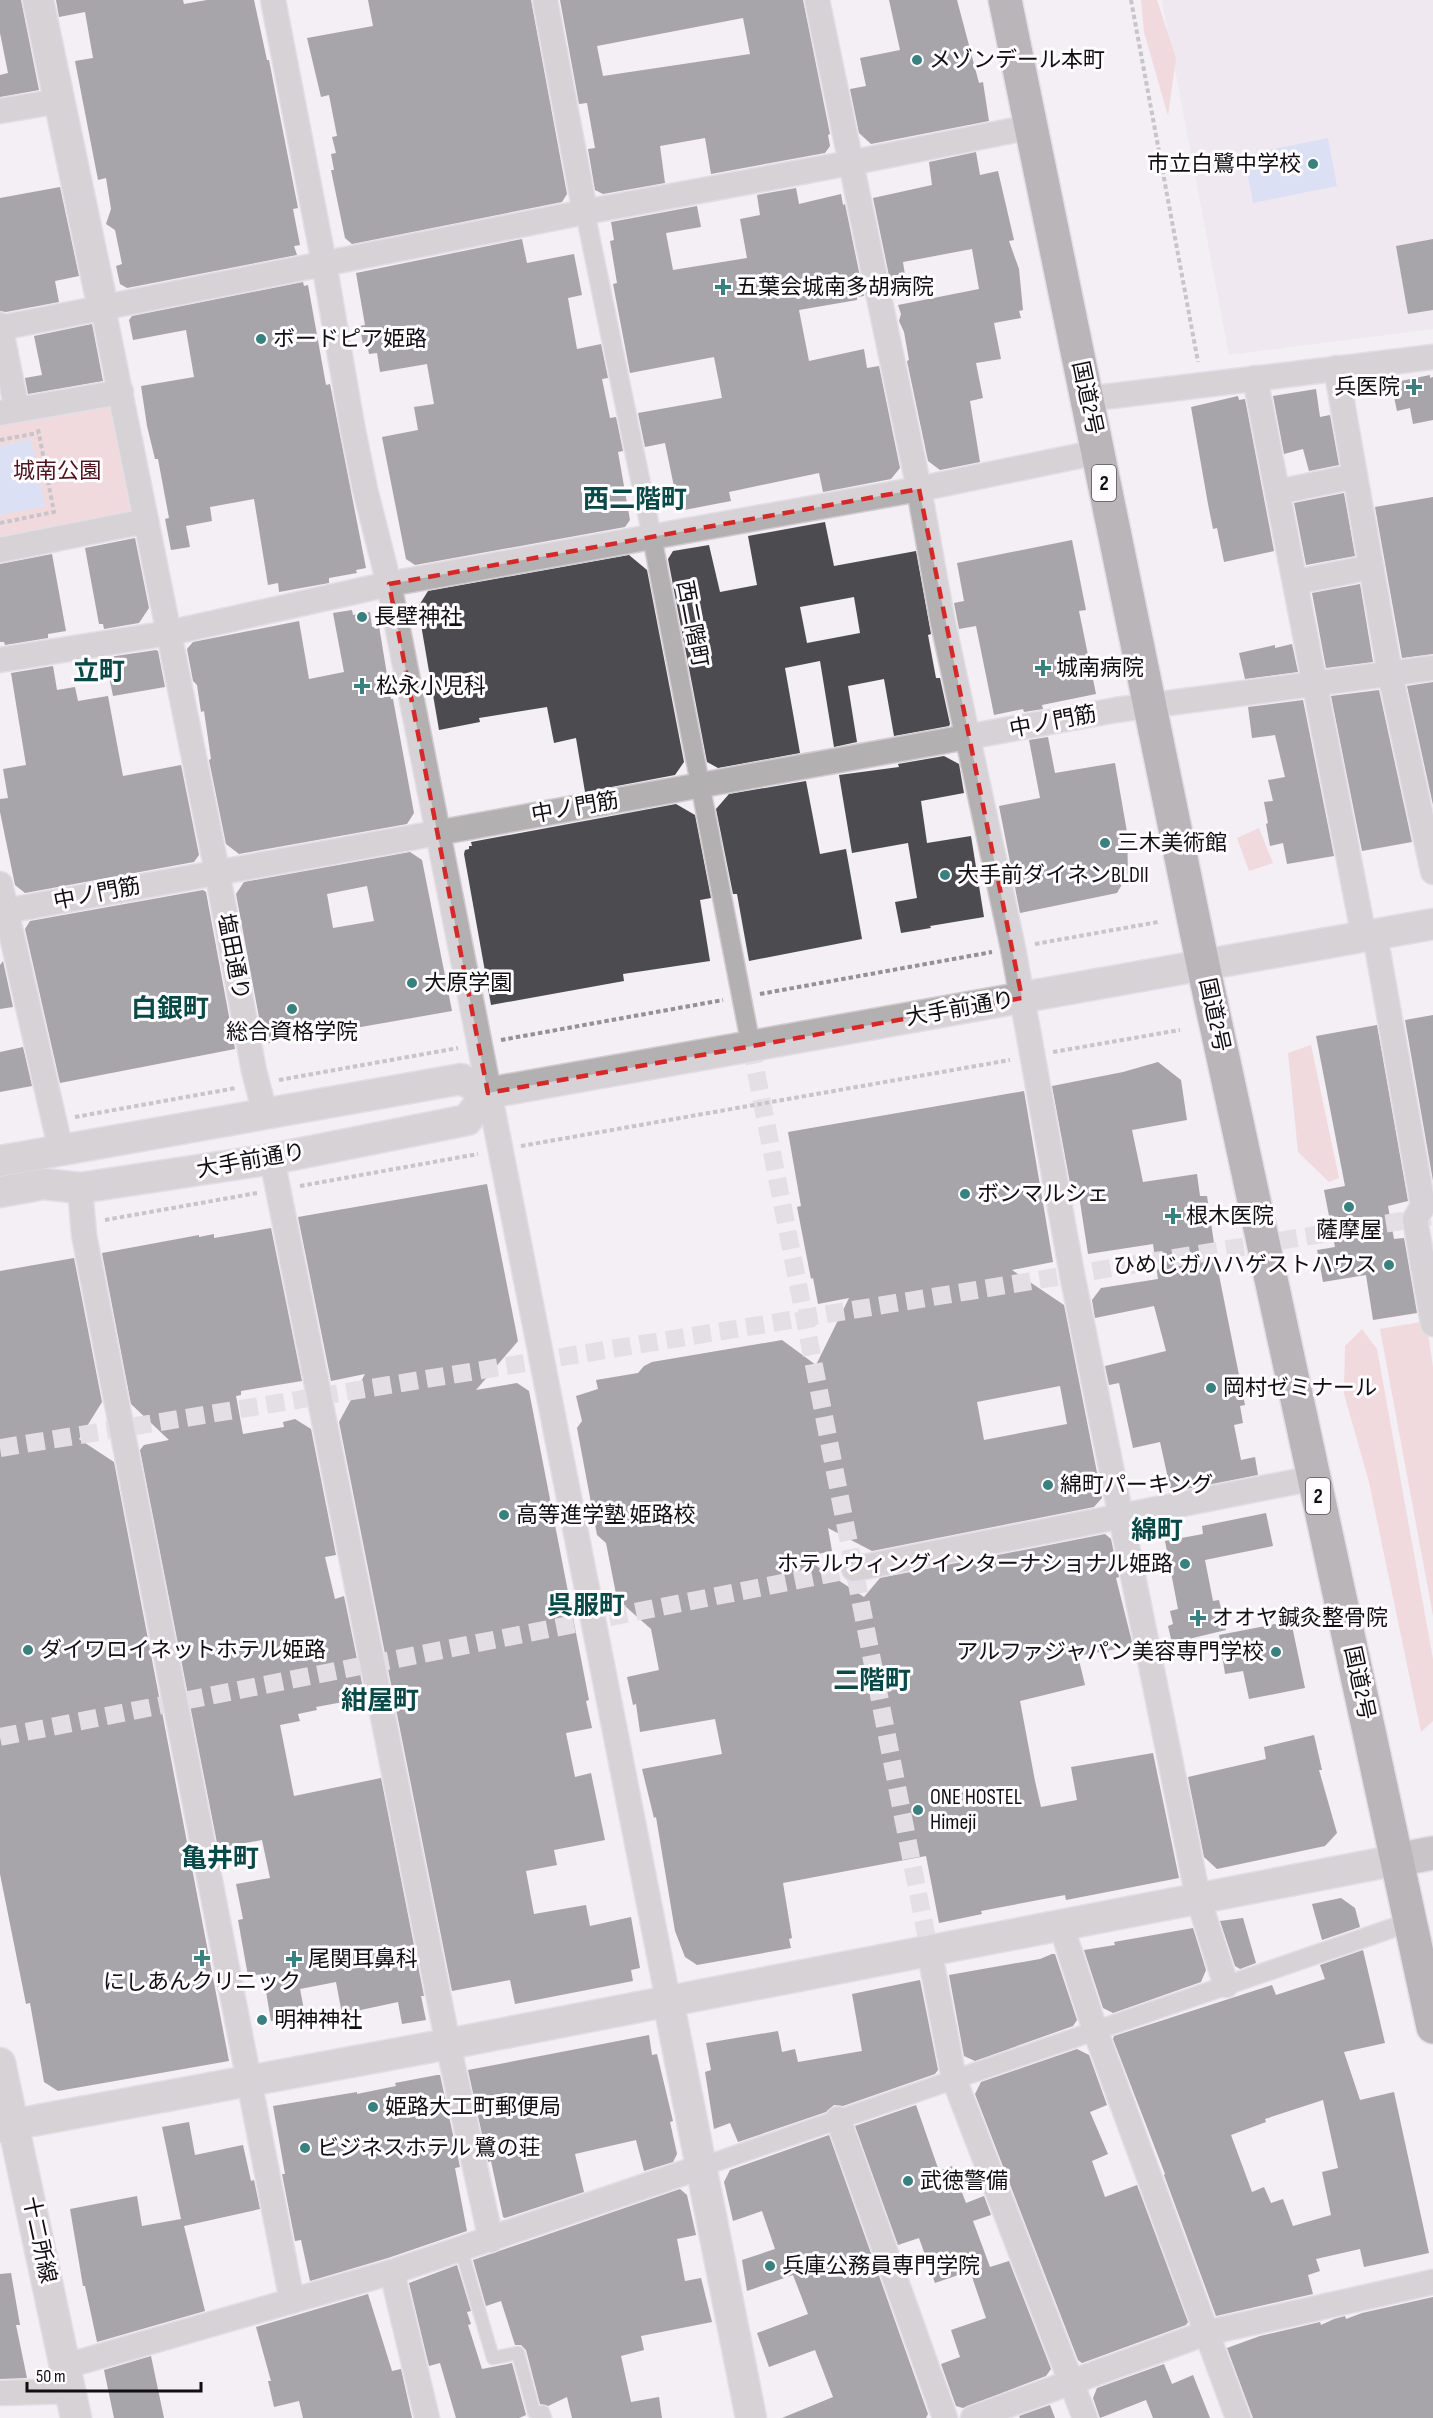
<svg xmlns="http://www.w3.org/2000/svg" width="1433" height="2418" font-family="'Sofia Sans Condensed','Noto Sans JP',sans-serif">
  <rect width="100%" height="100%" fill="#f3eff4"/>
  <path fill="#ebe0ec" d="M1162,0H1433V329L1229,355Z"/>
  <g fill="#efc2c4">
    <path d="M1141,0H1157L1176,58L1168,116L1144,32Z"/>
    <path d="M112,404L133,513L0,540V423Z"/>
    <path d="M1259,828L1273,863L1249,871L1237,838Z"/>
    <path d="M1311,1045L1339,1178L1329,1182L1298,1152L1288,1053Z"/>
    <path d="M1426,1321L1433,1367V1616L1380,1329Z"/>
    <path d="M1362,1329L1377,1349L1433,1659V1721L1421,1732L1369,1482L1344,1394L1345,1346Z"/>
  </g>
  <g fill="#c2cef5">
    <path d="M1328,138L1337,186L1253,203L1244,155Z"/>
    <path d="M31,439L45,506L0,515V446Z"/>
  </g>
  <g fill="#4c4b50" fill-rule="evenodd">
    <path d="M0,0H21L39,90L0,97V75L8,73L0,33Z"/>
    <path d="M56,0H183L184,4L207,0H254L267,60H269L298,208L293,209L300,245L294,246L297,255L127,288L120,284L116,266L122,264L115,230L106,224L111,209L106,178L98,180L75,61L93,58L85,12L59,17Z"/>
    <path d="M368,0H531L567,194L562,202L352,244L345,238L331,170H334L331,154L336,153L332,137L337,136L329,95L321,97L307,38L373,26Z"/>
    <path d="M560,0H803L830,134L828,135L830,146L825,153L711,174L705,138L660,146L665,183L603,194L595,190L588,149L595,148L587,103L579,104ZM743,18L750,54L603,76L597,46Z"/>
    <path d="M889,0H957L979,83L983,82L989,121L871,144L859,133L850,89L866,86L860,58L900,50Z"/>
    <path d="M976,152L980,175L998,171L1014,240L1009,241L1019,269L1023,310L1019,311L1021,318L994,323L1001,359L976,363L983,398L970,401L980,462L940,470L928,461L907,361L909,360L904,332L899,321L901,314L898,305L979,289L972,249L903,262L907,288L892,290L873,198L932,185L929,162Z"/>
    <path d="M60,187L79,276L55,281L59,302L6,312L0,311V198Z"/>
    <path d="M796,188L799,204L841,194L843,205L845,204L864,296L857,297V300L799,310L809,361L864,349L867,368L879,366L900,468L891,479L823,492L819,473L729,492L731,501L679,511L665,443L645,447L638,413L722,398L714,357L630,373L613,284L617,283L610,241L614,240L611,222L697,206L701,227L666,233L673,270L747,258L740,219L760,215L757,195Z"/>
    <path d="M522,239L527,263L574,254L582,295L568,298L577,349L601,344L608,378L602,379L610,418L616,417L623,451L618,452L630,520L625,527L415,565L406,559L382,437L418,430L414,407L434,404L427,364L380,372L377,353L369,354L367,344L363,345L360,326L365,325L356,273Z"/>
    <path d="M1433,239V310L1408,314L1396,246Z"/>
    <path d="M303,282L304,286L308,285L326,385L330,384L366,568L356,570L357,573L329,578V583L279,592L278,583L268,585L254,499L210,507L212,521L186,526L190,547L171,550L165,519L169,518L158,459H155L147,426L141,386L194,377L186,330L133,340L129,320L132,316Z"/>
    <path d="M92,324L103,381L28,394L25,378L42,375L34,336Z"/>
    <path d="M1430,375V378L1433,377V420L1413,424L1410,408L1397,411L1391,383Z"/>
    <path d="M1316,389L1320,417L1330,415L1339,465L1309,471L1303,449L1284,454L1273,396Z"/>
    <path d="M1238,396L1239,400L1245,399L1274,551L1224,562L1217,528L1213,529L1208,504L1191,407Z"/>
    <path d="M1344,493L1355,556L1306,565L1294,503Z"/>
    <path d="M1433,497V654L1402,658L1375,507Z"/>
    <path d="M825,522L834,566L916,551L931,634L928,635L936,678H940L950,724L949,726L894,736L884,679L848,686L857,742L834,747L820,661L785,668L800,753L718,768L707,762L668,559L673,551L709,545L720,592L757,585L748,536ZM854,597L860,633L807,643L800,607Z"/>
    <path d="M135,538L149,608L139,623L104,629L103,624H99L85,548Z"/>
    <path d="M1072,540L1086,610L1079,611L1096,694L1042,705L1043,709L1024,712L1023,709L994,715L976,626L959,629L954,603L964,601L957,563Z"/>
    <path d="M52,554L66,631L48,634V638L5,645L4,642H0V564Z"/>
    <path d="M629,555L647,570L684,762L675,775L585,792L576,738L554,743L547,707L479,718L480,722L439,730L418,607L428,591Z"/>
    <path d="M1360,584L1373,662L1326,668L1312,593Z"/>
    <path d="M352,610L353,615L370,612L372,627L379,626L391,699H393L414,813L407,824L239,854L226,844L209,760L211,759L204,711L201,712L197,685L193,681L187,649L193,642L299,621L309,679L344,672L333,613Z"/>
    <path d="M1292,644L1298,672L1245,679L1239,653L1275,645V648Z"/>
    <path d="M156,650L158,651L165,687L113,696L106,662L110,661L109,657Z"/>
    <path d="M53,666L57,690L75,687L78,701L108,696L123,776L181,765L199,855L194,862L25,893L15,885L0,812V799L8,798L3,769L26,765L11,673Z"/>
    <path d="M1433,682V805L1407,686Z"/>
    <path d="M1379,690L1412,842L1362,851L1331,696Z"/>
    <path d="M1303,700L1334,856L1287,864L1283,843L1270,846L1266,824L1268,823L1264,802L1273,801L1268,780L1285,777L1275,735L1252,738L1248,707Z"/>
    <path d="M1048,737L1055,773L1115,763L1127,832L1128,874L1117,893L1020,913L999,806L1040,798L1029,740Z"/>
    <path d="M944,756L959,764L964,793L921,801L927,843L971,836L984,917L930,926L931,928L901,933L895,902L917,898L908,843L852,853L839,775L899,767L898,764Z"/>
    <path d="M806,781L820,854L846,849L862,939L749,961L737,894H733L716,809L729,794Z"/>
    <path d="M676,804L695,815L711,898L700,900L710,961L623,974L624,981L491,1005L464,854L465,850L469,849V846H472L471,842Z"/>
    <path d="M410,852L422,860L452,1011L264,1044L236,894L244,882ZM367,886L374,921L333,928L327,894Z"/>
    <path d="M203,890L206,892L235,1049L60,1083L25,929L30,921Z"/>
    <path d="M3,961L13,1007L0,1009V965Z"/>
    <path d="M1433,1015V1181L1405,1020Z"/>
    <path d="M1377,1025L1408,1201L1388,1206L1394,1239L1404,1238L1417,1313L1373,1320L1366,1275L1323,1282L1317,1250L1335,1247L1324,1190L1345,1186L1316,1036Z"/>
    <path d="M23,1047L32,1086L0,1092V1052Z"/>
    <path d="M1158,1062L1181,1080L1187,1120L1132,1130L1143,1182L1197,1174L1200,1196H1207L1218,1270L1245,1405L1240,1406L1243,1423L1234,1425L1241,1460L1255,1457L1258,1475L1171,1492L1160,1442L1133,1448L1119,1383L1109,1385L1105,1366L1166,1351L1154,1306L1095,1318L1092,1300L1101,1288L1158,1279L1153,1244L1088,1254L1077,1182L1070,1183L1052,1086L1123,1072Z"/>
    <path d="M1024,1091L1053,1262L1012,1270L1064,1305L1102,1498L1094,1507L872,1551L828,1528L832,1551L803,1557L864,1597L880,1578L1105,1534L1111,1539L1119,1577L1116,1578L1133,1646L1078,1656L1085,1685L1020,1701L1035,1781L1041,1807L1077,1800L1071,1767L1153,1753L1179,1878L1066,1900L1065,1895L981,1911L982,1914L939,1923L926,1856L783,1883L792,1938L789,1939L791,1948L697,1965L685,1957L675,1931L656,1817L654,1818L642,1769L722,1754L715,1719L640,1732L636,1704L633,1705L627,1677L659,1670L651,1629L617,1599L606,1543L597,1535L577,1428L582,1421L576,1396L598,1389L596,1380L638,1373L644,1366L652,1362L782,1340L816,1365L849,1298L818,1304L813,1278L811,1279L797,1207L801,1206L788,1132ZM1060,1386L1067,1424L984,1440L977,1402Z"/>
    <path d="M487,1184L518,1341L476,1390L517,1383L529,1391L589,1700L586,1701L592,1728L566,1733L575,1777L591,1773L605,1840L554,1850L557,1865L526,1871L534,1914L586,1905L590,1926L631,1917L640,1968L631,1970L633,1981L515,2004L510,1980L452,1991L339,1422L365,1374L331,1381L298,1217Z"/>
    <path d="M271,1228L302,1381L241,1391V1395L236,1396L243,1434L284,1427L283,1422L295,1419L311,1429L336,1555L325,1557L335,1599L344,1596L365,1698L316,1707L317,1710L298,1714L300,1721L280,1725L294,1796L381,1778L424,1996H421L426,2020L402,2024L398,2002L342,2014L336,1982L300,1989L305,2015L271,2021L263,1974L248,1976L238,1920L243,1919L236,1884L270,1878L262,1840L218,1848L140,1450L144,1445L169,1440L131,1404L102,1253L199,1235V1237L214,1234V1238Z"/>
    <path d="M74,1258L102,1402L79,1439L114,1462L229,2061L58,2091L44,2082L30,2003L26,2004L0,1874V1271Z"/>
    <path d="M1266,1513L1273,1546L1205,1560L1213,1601L1219,1600L1226,1630L1172,1643L1168,1626L1173,1624L1170,1611L1178,1609L1165,1541L1203,1534L1202,1526Z"/>
    <path d="M1291,1621L1305,1688L1249,1699L1243,1671L1225,1674L1219,1635Z"/>
    <path d="M1314,1735L1322,1770H1319L1337,1833L1325,1846L1217,1869L1204,1857L1188,1777L1266,1759L1264,1747Z"/>
    <path d="M1341,1898L1355,1908L1360,1927L1322,1940L1312,1904Z"/>
    <path d="M1243,1918L1256,1963L1240,1969L1235,1966L1220,1921Z"/>
    <path d="M1193,1928L1206,1970L1201,1982L1113,2013L1103,2008L1084,1950L1115,1945L1114,1942Z"/>
    <path d="M1363,1950L1385,2043L1344,2052L1360,2100L1394,2092L1429,2253L1364,2267L1360,2249L1316,2259L1320,2271L1308,2275L1313,2294L1216,2316L1164,2175L1165,2174L1113,2039L1114,2036L1272,1985L1276,1995L1325,1979L1320,1965ZM1323,2100L1338,2168L1322,2172L1331,2215L1293,2226L1283,2199L1271,2203L1264,2187L1252,2192L1231,2135L1266,2122L1265,2119Z"/>
    <path d="M1052,1954H1055L1077,2020L1073,2026L975,2061L964,2056L949,1975L1040,1959Z"/>
    <path d="M920,1980L938,2070L935,2074L843,2106L834,2105L826,2112L738,2142L730,2123L714,2129L705,2072L711,2070L706,2043L778,2031L782,2052L795,2049L798,2062L862,2051L852,1994Z"/>
    <path d="M649,2035L652,2055L657,2054L673,2121L670,2122L677,2154L673,2162L644,2171L636,2140L575,2154L584,2192L505,2218L503,2217L491,2161L488,2162L468,2070Z"/>
    <path d="M1077,2049L1089,2055L1107,2105L1090,2112L1108,2154L1092,2161L1105,2197L1137,2185L1188,2322L1186,2325L1082,2363L1078,2360L975,2094L981,2082Z"/>
    <path d="M437,2075H440L460,2167L455,2168L467,2231L388,2258L310,2281L301,2240L295,2241L282,2174H285L273,2106L357,2092V2094L396,2086L395,2083Z"/>
    <path d="M916,2105L939,2171L952,2166L966,2203L984,2196L991,2215L973,2221L990,2267L1009,2261L1051,2369L1046,2376L963,2408L956,2406L941,2364L960,2357L951,2330L986,2318L970,2271L935,2283L919,2238L898,2245L855,2126Z"/>
    <path d="M189,2122L195,2155L243,2145L251,2181L254,2180L260,2209L184,2226L205,2311L97,2342L85,2286H83L70,2209L137,2196L142,2226L181,2219L162,2127Z"/>
    <path d="M829,2135L928,2414L926,2418H782L833,2397L815,2350L769,2367L757,2333L808,2314L793,2275L747,2291L742,2260L775,2249L762,2211L733,2221L724,2182L730,2170Z"/>
    <path d="M680,2189L687,2195L696,2235L677,2239L685,2281L701,2278L712,2322L641,2336L644,2350L621,2356L631,2402L659,2397L662,2418H572L567,2397L548,2406L540,2404L526,2350L521,2345H515L501,2301L486,2306L473,2260Z"/>
    <path d="M457,2265L471,2311L467,2312L471,2324L468,2325L482,2369L512,2363L526,2415L519,2418H456L440,2363L429,2366L409,2283Z"/>
    <path d="M11,2273L20,2325H16L27,2378L0,2379V2274Z"/>
    <path d="M368,2294L392,2371L401,2369L412,2418H303L299,2401L274,2407L268,2381H271L256,2327Z"/>
    <path d="M1433,2297V2418H1253L1227,2348L1260,2336L1320,2322L1321,2325L1334,2319L1345,2316L1346,2319L1362,2313Z"/>
    <path d="M151,2356L164,2418H114L104,2370Z"/>
    <path d="M1164,2364L1172,2384L1193,2375L1210,2418H1153L1146,2400L1100,2418L1093,2398L1097,2388Z"/>
    <path d="M1050,2405L1055,2418H1020L1019,2416Z"/>
  </g>
  <g fill="none" stroke-linecap="round" stroke-linejoin="round">
    <g stroke="#d1cdd2" stroke-width="18" stroke-dasharray="18 9" stroke-linecap="butt">
      <path d="M751,1046L929,1949"/>
      <path d="M0,1448L1433,1216"/>
      <path d="M0,1737L854,1569"/>
    </g>
    <g stroke="#cfcbd0" stroke-width="15">
      <path id="service" d="M461,2249L493,2358L518,2353L534,2412H543L545,2418"/>
    </g>
    <g stroke="#cfcbd0" stroke-width="21">
      <g id="pedestrian">
        <path d="M585,212L652,537L751,1046"/>
        <path d="M701,2167L1410,1922"/>
      </g>
    </g>
    <g stroke="#cfcbd0" stroke-width="27">
      <g id="minor">
        <path d="M273,0L324,263L352,425L365,489L389,584L668,2000"/>
        <path d="M545,0L585,212"/>
        <path d="M817,0L919,489L942,618L1013,948L1072,1274L1198,1898L1226,1985"/>
        <path d="M0,111L59,101"/>
        <path d="M103,308L217,871L254,1071L265,1113"/>
        <path d="M0,325L17,410"/>
        <path d="M0,328L585,212L850,163L1030,127"/>
        <path d="M1336,368L1390,674L1433,872"/>
        <path d="M1255,378L1364,937"/>
        <path d="M1087,399L1433,357"/>
        <path d="M0,413L121,392"/>
        <path d="M1278,492L1355,476"/>
        <path d="M0,550L146,521"/>
        <path d="M1296,582L1371,567"/>
        <path d="M0,660L169,633L389,584L919,489L1098,452"/>
        <path d="M0,884L61,1151"/>
        <path d="M0,912L1116,710L1433,668"/>
        <path d="M1375,935L1423,1206L1415,1219L1433,1324"/>
        <path d="M272,1159L448,2044L491,2240"/>
        <path d="M80,1188L84,1235L292,2301"/>
        <path d="M854,1569L1314,1478"/>
        <path d="M1061,1925L1095,2030L1238,2418"/>
        <path d="M929,1949L954,2079L1085,2418"/>
        <path d="M838,2119L945,2418"/>
        <path d="M392,2272L427,2418"/>
        <path d="M66,2366L392,2272L701,2167"/>
        <path d="M0,2393L71,2391"/>
        <path d="M973,2418L1206,2333L1433,2282"/>
      </g>
    </g>
    <g stroke="#cfcbd0" stroke-width="33">
      <g id="tertiary">
        <path d="M38,0L103,308"/>
        <path d="M0,1161L461,1079L488,1093L1433,924"/>
        <path d="M0,1192L44,1184L80,1188L272,1159L467,1120L488,1093"/>
        <path d="M668,2000L751,2418"/>
        <path d="M0,2063L76,2418"/>
        <path d="M0,2127L448,2044L1397,1860"/>
      </g>
    </g>
    <g stroke="#cfcbd0" stroke-width="36">
      <path id="secondary" d="M1397,1860L1433,1853"/>
    </g>
    <g stroke="#cfcbd0" stroke-width="36">
      <path id="trunk" d="M1005,0L1203,965L1433,2027"/>
    </g>
    <g stroke="#949194" stroke-width="4" stroke-dasharray="4.5 3" stroke-linecap="butt">
      <path d="M1131,0L1198,362"/>
      <path d="M0,440L38,433"/>
      <path d="M0,523L54,512L38,429"/>
      <path d="M1035,944L1158,922"/>
      <path d="M760,994L992,952"/>
      <path d="M501,1040L723,1000"/>
      <path d="M1053,1052L1180,1030"/>
      <path d="M279,1080L458,1048"/>
      <path d="M75,1117L236,1088"/>
      <path d="M521,1146L1010,1060"/>
      <path d="M300,1186L478,1154"/>
      <path d="M105,1220L257,1193"/>
    </g>
    <use href="#service" stroke="#b3b0b1" stroke-width="12"/>
    <use href="#pedestrian" stroke="#b3b0b1" stroke-width="18"/>
    <use href="#minor" stroke="#b3b0b1" stroke-width="24"/>
    <use href="#tertiary" stroke="#b3b0b1" stroke-width="30"/>
    <use href="#secondary" stroke="#949092" stroke-width="33"/>
    <use href="#trunk" stroke="#767072" stroke-width="33"/>
  </g>
  <path d="M0 0H1433V2418H0ZM919,489L1022,998L488,1093L389,584Z" fill="#f3eff4" fill-opacity=".55" fill-rule="evenodd"/>
  <path fill="none" stroke="#d62828" stroke-width="4.5" stroke-dasharray="12 8" stroke-linejoin="round" d="M919,489L1022,998L488,1093L389,584Z"/>
  <g fill="#38817e" stroke="#fffdff" stroke-width="2">
    <circle cx="917" cy="60" r="6"/>
    <circle cx="1313" cy="164" r="6"/>
    <path d="M720 278h6v6h6v6h-6v6h-6v-6h-6v-6h6z"/>
    <circle cx="261" cy="339" r="6"/>
    <path d="M1411 378h6v6h6v6h-6v6h-6v-6h-6v-6h6z"/>
    <circle cx="362" cy="617" r="6"/>
    <path d="M1040 659h6v6h6v6h-6v6h-6v-6h-6v-6h6z"/>
    <path d="M359 677h6v6h6v6h-6v6h-6v-6h-6v-6h6z"/>
    <circle cx="1105" cy="843" r="6"/>
    <circle cx="945" cy="875" r="6"/>
    <circle cx="412" cy="983" r="6"/>
    <circle cx="292" cy="1009" r="6"/>
    <circle cx="965" cy="1194" r="6"/>
    <circle cx="1349" cy="1207" r="6"/>
    <path d="M1170 1207h6v6h6v6h-6v6h-6v-6h-6v-6h6z"/>
    <circle cx="1389" cy="1265" r="6"/>
    <circle cx="1211" cy="1388" r="6"/>
    <circle cx="1048" cy="1485" r="6"/>
    <circle cx="504" cy="1515" r="6"/>
    <circle cx="1185" cy="1564" r="6"/>
    <path d="M1195 1609h6v6h6v6h-6v6h-6v-6h-6v-6h6z"/>
    <circle cx="28" cy="1650" r="6"/>
    <circle cx="1276" cy="1652" r="6"/>
    <circle cx="918" cy="1810" r="6"/>
    <path d="M199 1949h6v6h6v6h-6v6h-6v-6h-6v-6h6z"/>
    <path d="M291 1950h6v6h6v6h-6v6h-6v-6h-6v-6h6z"/>
    <circle cx="262" cy="2020" r="6"/>
    <circle cx="373" cy="2107" r="6"/>
    <circle cx="305" cy="2148" r="6"/>
    <circle cx="908" cy="2181" r="6"/>
    <circle cx="770" cy="2266" r="6"/>
  </g>
  <g text-anchor="middle" dominant-baseline="central" stroke-width="6" stroke-linejoin="round" paint-order="stroke">
    <g fill="#fffdff" stroke="#585658" stroke-width="1.5">
      <rect x="1092" y="465" width="24" height="36" rx="4.5"/>
      <rect x="1306" y="1478" width="24" height="36" rx="4.5"/>
    </g>
    <g font-size="21" font-weight="bold" fill="#110f11">
      <text x="1104" y="483">2</text>
      <text x="1318" y="1496">2</text>
    </g>
    <g font-size="22" fill="#110f11" stroke="#fffdff" text-anchor="start">
      <text x="929" y="60">メゾンデール本町</text>
      <text x="1301" y="164" text-anchor="end">市立白鷺中学校</text>
      <text x="736" y="287">五葉会城南多胡病院</text>
      <text x="273" y="339">ボードピア姫路</text>
      <text x="1400" y="387" text-anchor="end">兵医院</text>
      <text x="374" y="617">長壁神社</text>
      <text x="1056" y="668">城南病院</text>
      <text x="376" y="686">松永小児科</text>
      <text x="1117" y="843">三木美術館</text>
      <text x="957" y="875">大手前ダイネンBLDII</text>
      <text x="424" y="983">大原学園</text>
      <text x="292" y="1032" text-anchor="middle">総合資格学院</text>
      <text x="977" y="1194">ボンマルシェ</text>
      <text x="1186" y="1216">根木医院</text>
      <text x="1349" y="1230" text-anchor="middle">薩摩屋</text>
      <text x="1377" y="1265" text-anchor="end">ひめじガハハゲストハウス</text>
      <text x="1223" y="1388">岡村ゼミナール</text>
      <text x="1060" y="1485">綿町パーキング</text>
      <text x="516" y="1515">高等進学塾 姫路校</text>
      <text x="1173" y="1564" text-anchor="end">ホテルウィングインターナショナル姫路</text>
      <text x="1212" y="1618">オオヤ鍼灸整骨院</text>
      <text x="40" y="1650">ダイワロイネットホテル姫路</text>
      <text x="1264" y="1652" text-anchor="end">アルファジャパン美容専門学校</text>
      <text x="930" y="1797">ONE HOSTEL<tspan x="930" dy="25">Himeji</tspan></text>
      <text x="308" y="1959">尾関耳鼻科</text>
      <text x="202" y="1982" text-anchor="middle">にしあんクリニック</text>
      <text x="274" y="2020">明神神社</text>
      <text x="385" y="2107">姫路大工町郵便局</text>
      <text x="317" y="2148">ビジネスホテル 鷺の荘</text>
      <text x="920" y="2181">武徳警備</text>
      <text x="782" y="2266">兵庫公務員専門学院</text>
    </g>
    <g font-size="22" fill="#110f11" stroke="#fffdff">
      <text transform="translate(1087 398) rotate(78)">国道2号</text>
      <text transform="translate(692 624) rotate(79)">西二階町</text>
      <text transform="translate(1053 722) rotate(-11)">中ノ門筋</text>
      <text transform="translate(575 808) rotate(-10)">中ノ門筋</text>
      <text transform="translate(97 894) rotate(-11)">中ノ門筋</text>
      <text transform="translate(233 957) rotate(79)">塩田通り</text>
      <text transform="translate(960 1009) rotate(-10)">大手前通り</text>
      <text transform="translate(1214 1015) rotate(78)">国道2号</text>
      <text transform="translate(251 1161) rotate(-10)">大手前通り</text>
      <text transform="translate(1359 1683) rotate(78)">国道2号</text>
      <text transform="translate(39 2240) rotate(78)">十二所線</text>
    </g>
    <g font-size="22" fill="#4e151d" stroke="#fffdff">
      <text x="57" y="471">城南公園</text>
    </g>
    <g font-size="26" font-weight="bold" fill="#094a48" stroke="#fffdff">
      <text x="635" y="500">西二階町</text>
      <text x="99" y="672">立町</text>
      <text x="170" y="1009">白銀町</text>
      <text x="1157" y="1531">綿町</text>
      <text x="586" y="1606">呉服町</text>
      <text x="872" y="1681">二階町</text>
      <text x="380" y="1701">紺屋町</text>
      <text x="220" y="1859">亀井町</text>
    </g>
  </g>
  <path d="M27 2382v9h174v-9" fill="none" stroke="#110f11" stroke-width="3"/>
  <text x="36" y="2382" font-size="18" fill="#110f11" stroke="#fffdff" stroke-width="4.5" paint-order="stroke">50 m</text>
</svg>
